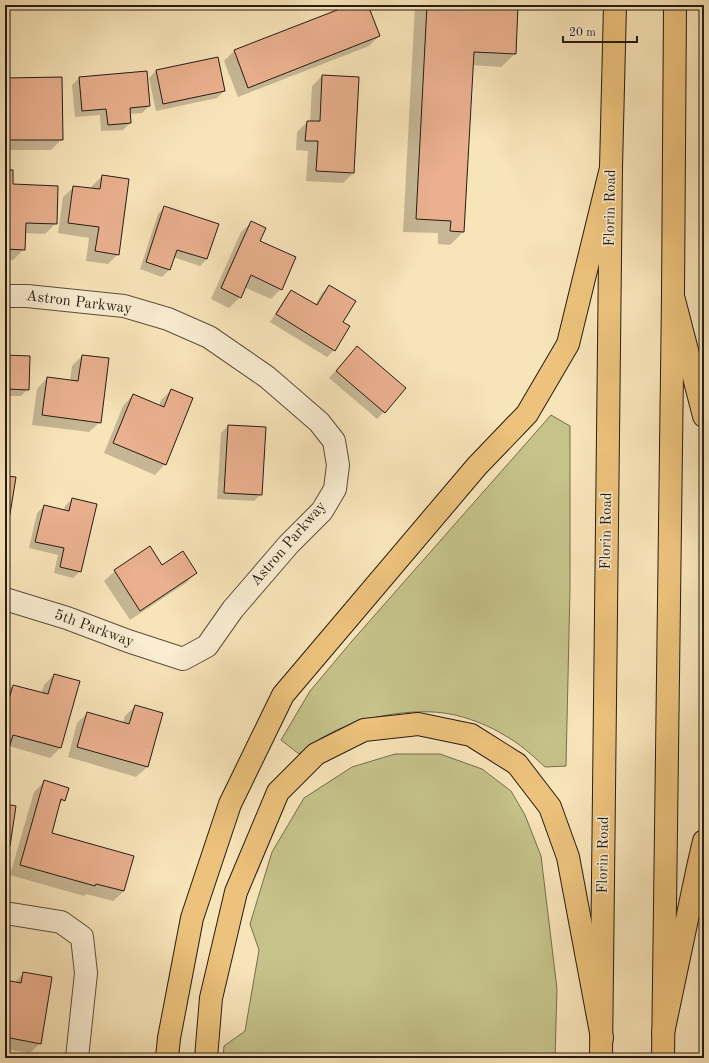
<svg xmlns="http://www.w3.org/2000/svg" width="709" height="1063" font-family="'Old Standard TT',serif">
  <rect width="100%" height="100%" fill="#f8e4b9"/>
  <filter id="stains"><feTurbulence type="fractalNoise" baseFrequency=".005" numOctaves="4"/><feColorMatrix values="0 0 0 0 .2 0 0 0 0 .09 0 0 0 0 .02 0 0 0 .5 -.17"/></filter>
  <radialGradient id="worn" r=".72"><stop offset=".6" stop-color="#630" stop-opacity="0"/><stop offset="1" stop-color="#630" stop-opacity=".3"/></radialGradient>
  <g fill="#c5c28a" stroke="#756f4e">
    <path d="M551,415L570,426V589L566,766L545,767C532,755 519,743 504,735C490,726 467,717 450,714C414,707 359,717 327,735C317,740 308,747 299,754L281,740L310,691L352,641Z"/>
    <path d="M395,754H440L482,769L511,791L525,815L541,856L557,989L555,1058H223L224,1046L245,1031L259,950L250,924L272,852L304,798L352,767Z"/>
  </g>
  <g fill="#0003">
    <path d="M352,5H367L379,36L369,46L238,97L224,61L234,51Z"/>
    <path d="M415,5H517L515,54L501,67L472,65L463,232L450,245L438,244V233L403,232Z"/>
    <path d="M217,58L224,91L217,98L156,111L149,78L156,71Z"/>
    <path d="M322,76L358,77L353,173L343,183L306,181L308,151L296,150L297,132L307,122H310L312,86Z"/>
    <path d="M79,78L149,106L142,113L129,114L130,123L123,130L101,131L100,115L75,117L72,85Z"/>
    <path d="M5,79L62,139L51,150H5Z"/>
    <path d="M5,171L12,185L56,223L45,234L24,233V249L13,260L5,259Z"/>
    <path d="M102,176L118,254L108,264L86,261L89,238L58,233L63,197L74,187L91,189L92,186Z"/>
    <path d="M165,207L218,225L207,259L200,266L173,257L169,270L162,277L140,269L158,214Z"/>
    <path d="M252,222L281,289L271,299L244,287L240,297L229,308L211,299L241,232Z"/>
    <path d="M329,286L334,350L327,357L270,322L285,298L291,291L315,305L322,293Z"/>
    <path d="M357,347L384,412L377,419L329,378Z"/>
    <path d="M5,356L28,389L21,396H5Z"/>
    <path d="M82,356L100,422L89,432L32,425L37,389L47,378L70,381L72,366Z"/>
    <path d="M171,390L165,464L155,475L104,453L123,406L133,395L159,406L161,400Z"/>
    <path d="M228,426L261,494L254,501L217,499L221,433Z"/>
    <path d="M72,499L80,571L73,578L54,573L58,555L29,548L37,513L44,506L64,511L65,506Z"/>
    <path d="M162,566L196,572L186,583L130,620L104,581L115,571Z"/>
    <path d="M54,675L60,748L50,758L9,746L5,751V694L13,686L41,694L44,685Z"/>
    <path d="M135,706L162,714L147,767L136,777L68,757L77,723L88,713L123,723L125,716Z"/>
    <path d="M44,782L64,800L58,805L51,833L133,857L124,891L113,901L86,894L84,896L10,875L34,792Z"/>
    <path d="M23,974L40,1043L30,1053L5,1049V981L14,983Z"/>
  </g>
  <g fill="#eab08f" stroke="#251c13">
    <path d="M350,5H368L380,36L248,88L234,50Z"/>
    <path d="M427,5H518L516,54L474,52L464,232L450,231L451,221L416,219Z"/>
    <path d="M218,57L225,91L163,104L156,70Z"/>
    <path d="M147,71L150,106L130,108L131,123L108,125L106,109L82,111L79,77Z"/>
    <path d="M322,75L359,77L354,173L316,171L318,141H305L307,121H320Z"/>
    <path d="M62,77L63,140H5V78Z"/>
    <path d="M5,170H13V184L58,186L57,224L26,223L25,250L5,249Z"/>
    <path d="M102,175L129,179L119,255L95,251L99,227L68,223L73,186L100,189Z"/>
    <path d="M164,206L219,224L207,259L177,250L170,270L146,262Z"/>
    <path d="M251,221L266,228L260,241L296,257L282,290L251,275L241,298L221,288Z"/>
    <path d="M329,285L356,301L343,322L350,326L335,351L276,314L291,290L317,305Z"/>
    <path d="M357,346L406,388L385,413L336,371Z"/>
    <path d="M5,355L30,356L29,390L5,389Z"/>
    <path d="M82,355L109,358L101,423L42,415L47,377L78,381Z"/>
    <path d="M171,389L193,398L166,465L113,443L133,394L164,407Z"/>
    <path d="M228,425L266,427L262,495L224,493Z"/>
    <path d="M5,476L16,477L5,545Z"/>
    <path d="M72,498L97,504L81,572L60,567L64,548L35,542L44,505L69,511Z"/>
    <path d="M150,546L162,565L183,551L197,573L140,611L114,570Z"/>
    <path d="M54,674L80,681L61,748L13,735L9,748L5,747V713L13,685L48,694Z"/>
    <path d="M135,705L163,713L148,767L77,747L87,712L129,724Z"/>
    <path d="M44,780L69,788L65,801L61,799L52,833L134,856L124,891L96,884L95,886L20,865Z"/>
    <path d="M5,804L16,806L10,846L5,845Z"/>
    <path d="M23,972L52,977L41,1044L5,1037V980L21,983Z"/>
  </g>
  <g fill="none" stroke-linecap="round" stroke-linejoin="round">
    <g stroke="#5a4e3c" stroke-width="24">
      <g id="minor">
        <path d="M5,296H27L124,306L168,319L209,337L267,377L319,422L334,441L338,465L335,489L322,511L289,544L233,609L207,646L183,659L128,641L67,618L5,599"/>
        <path d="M5,913L61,922L82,937L86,973L77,1058"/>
      </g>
    </g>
    <g stroke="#251c13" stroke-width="24">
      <g id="primary">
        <path d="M601,1058L611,168L615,5"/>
        <path d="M663,1058L673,296L675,5"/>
      </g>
    </g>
    <g stroke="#251c13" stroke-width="24">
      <g id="motorway">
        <path d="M673,296L704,416"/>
        <path d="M663,1033L698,867L704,841"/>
        <path d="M167,1058L169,1038L192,918L230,804L283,695L477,466L527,414L568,344L611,168"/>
        <path d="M206,1058L211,998L236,892L278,792L316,754L364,730L418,724L471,735L517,764L550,807L568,857L602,1038"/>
      </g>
    </g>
    <use href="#minor" stroke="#faedd2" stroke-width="22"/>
    <use href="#primary" stroke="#ecc27c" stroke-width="22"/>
    <use href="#motorway" stroke="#ecc27c" stroke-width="22"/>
  </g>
  <g text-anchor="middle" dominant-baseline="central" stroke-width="3" stroke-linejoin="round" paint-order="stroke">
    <g font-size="15" fill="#251c13" stroke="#faedd2">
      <text transform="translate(611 208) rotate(-89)">Florin Road</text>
      <text transform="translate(79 303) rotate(7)">Astron Parkway</text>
      <text transform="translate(607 531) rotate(-89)">Florin Road</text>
      <text transform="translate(289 544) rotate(-49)">Astron Parkway</text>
      <text transform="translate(94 629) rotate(20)">5th Parkway</text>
      <text transform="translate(604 855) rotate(-89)">Florin Road</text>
    </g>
  </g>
  <rect width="709" height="1063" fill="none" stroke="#f8e4b9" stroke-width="20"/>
  <rect x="6" y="6" width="697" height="1051" fill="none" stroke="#251c13" stroke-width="2"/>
  <rect x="10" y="10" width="689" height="1043" fill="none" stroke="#251c13"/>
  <path d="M563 36v6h74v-6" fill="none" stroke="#251c13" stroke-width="2"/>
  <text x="569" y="36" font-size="12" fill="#251c13" stroke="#faedd2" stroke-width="3" paint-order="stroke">20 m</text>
  <rect width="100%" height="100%" filter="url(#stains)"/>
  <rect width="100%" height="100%" fill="url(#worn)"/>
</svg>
